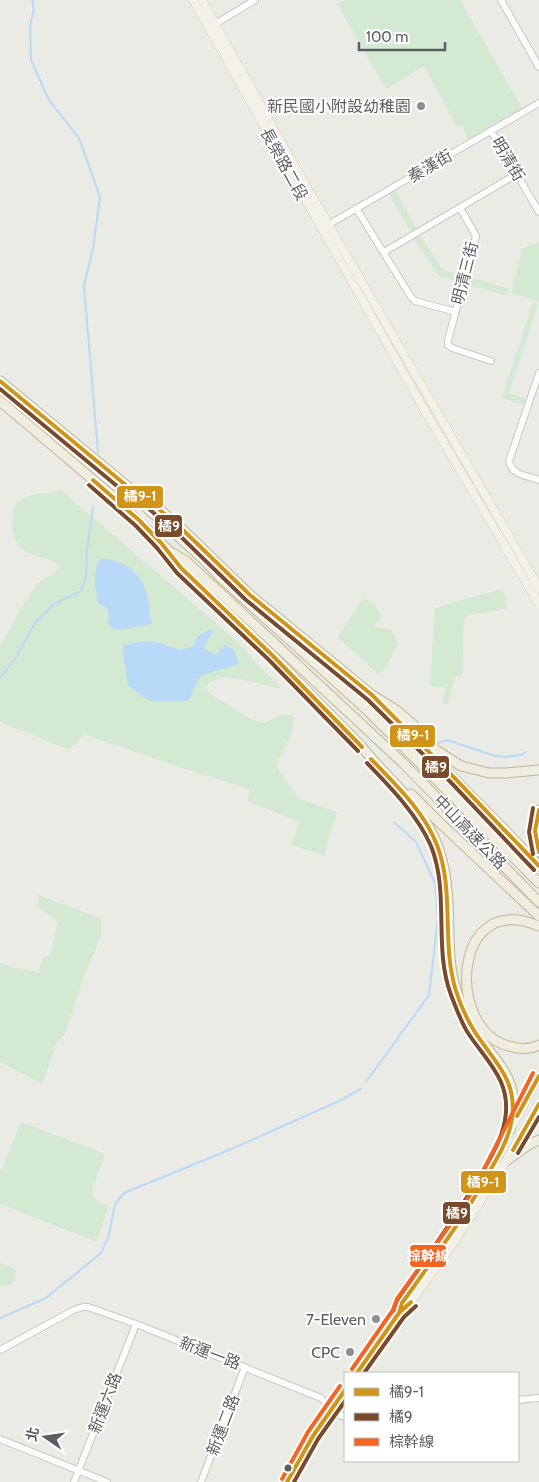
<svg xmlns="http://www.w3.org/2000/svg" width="539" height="1482" font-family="Cabin,'Noto Sans TC',sans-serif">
  <rect width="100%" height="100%" fill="#ebebe6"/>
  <g fill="#d3e9d2">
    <path d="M344,0H460L524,112L469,144L463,125L457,127L424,66L386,89L337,4Z"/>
    <path d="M395,190L417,229L411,232L389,194Z"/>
    <path d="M420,235L443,270L463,276L461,282L439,276L414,239Z"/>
    <path d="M539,242V302L511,293L522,249Z"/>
    <path d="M469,277L509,289L507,296L467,284Z"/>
    <path d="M533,303L538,304L509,393L529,400L527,406L502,398Z"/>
    <path d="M60,489L232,637L281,688H277L250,681L225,677L209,682L206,691L251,719L264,723L283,714L294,716L292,733L276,766L298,798L337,812L325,850L326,856L291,845L300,822L248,801L249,789L170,764L84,734L69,750L0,722V646L25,602L38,583L53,574L60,565C50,559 38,557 27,552C9,543 12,521 14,505C20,501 25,496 32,495C42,492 53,496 60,489Z"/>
    <path d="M501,589L505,594L506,609L467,615L464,621L462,677L455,676L448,704L443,703L445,688L430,686L435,608Z"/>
    <path d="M363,598L375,604L382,617L374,627L391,629L398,643L385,669L379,675L338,637Z"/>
    <path d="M38,895L101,918V936L87,969L65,1034L57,1042L42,1084L0,1062V963L16,968L39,972L43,958L50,955L58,922L37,906Z"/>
    <path d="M21,1122L105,1154L91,1192L100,1204H109L97,1242L0,1204V1173Z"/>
    <path d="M0,1263L17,1270L12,1284L0,1287Z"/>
  </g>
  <g fill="#b8d9f8">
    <path d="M100,559C118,558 136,569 144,585C149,597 149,612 152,624L118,630L114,629L111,627L108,623L109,616L107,607L99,604C95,590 92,572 100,559Z"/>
    <path d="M209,630L214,631L207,641L204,648L215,655L225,645L234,650L239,664C228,668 205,671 198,680C193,687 194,695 187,701H151L140,695L128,685C127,671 122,658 123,645L145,641L157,642L180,650L193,646L198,636Z"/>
  </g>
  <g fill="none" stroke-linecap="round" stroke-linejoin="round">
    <g stroke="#b8d9f8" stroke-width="2">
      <path d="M32,0L34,9L30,26L31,60L49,100L79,138L100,197L93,248L84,286L98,452"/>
      <path d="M0,678L15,659L35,623L54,604L81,591L86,578L87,549L93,508"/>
      <path d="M435,744L447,740L492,755L505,757L521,755L526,752"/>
      <path d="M366,1082L429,995L438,918L435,883L416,842L394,822"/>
      <path d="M0,1318L46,1298L101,1253L109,1235L115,1204L124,1193L229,1150L337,1102L361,1089"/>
    </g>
    <g stroke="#c8c8c6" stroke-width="8">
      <g id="minor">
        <path d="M501,0L539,67"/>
        <path d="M212,26L255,0"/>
        <path d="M491,131L539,212"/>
        <path d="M356,208L411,297L415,301L456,312"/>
        <path d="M460,208L476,236L448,340V345L452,348L491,361"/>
        <path d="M321,229L539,103"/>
        <path d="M384,252L517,174"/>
        <path d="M539,373L509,461C511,475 528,476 539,480"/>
        <path d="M0,1350L74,1310L83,1307H88L136,1324L321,1398L337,1414L345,1417"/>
        <path d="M518,1400L539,1398"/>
        <path d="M0,1439L107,1482"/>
        <path d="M74,1482L136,1324"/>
        <path d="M201,1482L245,1367"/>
      </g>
    </g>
    <g stroke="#d4cdb3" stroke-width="9">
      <g id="major">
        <path d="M193,0L425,411L539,604"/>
        <path d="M202,0L289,156L539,588"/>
        <path d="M399,1313L402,1303L465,1214L481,1188L496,1161L510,1130L539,1076"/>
        <path d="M357,1373L399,1313L407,1307L452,1245L506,1161L539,1104"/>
        <path d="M287,1482L313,1436L345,1390"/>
      </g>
    </g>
    <g stroke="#c3b792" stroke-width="11">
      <g id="highway">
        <path d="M0,381L139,496L147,508L203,559L222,579L367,710L539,883"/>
        <path d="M0,401L111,495L169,551L186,561L403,763L539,902"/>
        <path d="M141,497L152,503L183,530L250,595L372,695L396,710L417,728L436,750L461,766L489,773H506L539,770"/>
        <path d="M171,554L181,568L273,656L362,747C385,776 415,799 432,833C443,855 447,878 448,903C450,931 447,962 456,990C460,1003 466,1016 473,1028C498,1067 523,1078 510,1130"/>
        <path d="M380,704L501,826L539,866"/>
        <path d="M411,794L439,822L539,916"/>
        <path d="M539,810C534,825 534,838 539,852"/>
        <path d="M539,926C451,889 446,1031 509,1046C519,1049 530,1050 539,1045"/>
        <path d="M506,1161L528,1145L539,1140"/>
      </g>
    </g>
    <use href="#minor" stroke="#fcfcfb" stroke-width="6"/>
    <use href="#major" stroke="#f3f1e7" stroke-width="8"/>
    <use href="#highway" stroke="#efede0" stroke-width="9"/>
    <g stroke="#fff" stroke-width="8">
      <g id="bus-1">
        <path d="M0,381L139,496L152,503L183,530L250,595L372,695L445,768L539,866"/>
        <path d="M93,480L140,521L162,544L181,568L273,656L362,747"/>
        <path d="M371,759C396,785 424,811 437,845C455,892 441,943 456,991C460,1004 466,1017 473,1029C492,1060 518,1078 512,1119C509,1139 498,1157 488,1174C463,1219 432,1261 402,1303L399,1313"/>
        <path d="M539,810L535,831L539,852"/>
        <path d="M517,1116L539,1076"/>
        <path d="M513,1150L539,1104"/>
        <path d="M357,1373L399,1313L411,1302"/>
        <path d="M287,1482L313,1436L345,1390"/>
      </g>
    </g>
    <g stroke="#fff" stroke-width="8">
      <g id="bus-2">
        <path d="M0,389L135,501L148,508L179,535L246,600L368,700L441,772L534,870"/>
        <path d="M89,485L136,526L157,548L177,573L269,660L358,751"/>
        <path d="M367,763C391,788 417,814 431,846C450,894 433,947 451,995C456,1008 461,1022 468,1033C487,1062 512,1081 505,1120C502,1138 492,1155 483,1171C457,1216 426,1258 397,1300L393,1311"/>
        <path d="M533,808L529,832L533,854"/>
        <path d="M518,1153L539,1117"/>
        <path d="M364,1373L404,1317L416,1306"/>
        <path d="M294,1482L318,1439L345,1401"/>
      </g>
    </g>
    <g stroke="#fff" stroke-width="8">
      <g id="bus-3">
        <path d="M352,1369L393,1310L397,1299L460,1211L476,1185L533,1073"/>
        <path d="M282,1479L308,1432L340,1386"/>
      </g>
    </g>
    <use href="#bus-1" stroke="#d09419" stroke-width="4"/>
    <use href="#bus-2" stroke="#7a4b2a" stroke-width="4"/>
    <use href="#bus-3" stroke="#f26522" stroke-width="4"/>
  </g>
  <g fill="#8d9092" stroke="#fff" stroke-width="2">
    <circle cx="421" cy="106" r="5"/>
    <circle cx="376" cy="1319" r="5"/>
    <circle cx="350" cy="1352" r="5"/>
  </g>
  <circle fill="#5b5f64" stroke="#fff" stroke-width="2" cx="288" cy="1468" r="4.5"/>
  <g text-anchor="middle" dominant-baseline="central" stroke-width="4" stroke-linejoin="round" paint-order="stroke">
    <g font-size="16" fill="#5b5f64" stroke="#fff" text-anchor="end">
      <text x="411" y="106">新民國小附設幼稚園</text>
      <text x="366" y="1319">7-Eleven</text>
      <text x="340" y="1352">CPC</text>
    </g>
    <g font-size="16" fill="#5b5f64" stroke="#fff">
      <text transform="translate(508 159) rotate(59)">明清街</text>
      <text transform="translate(284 164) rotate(61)">長榮路二段</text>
      <text transform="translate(430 166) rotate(-30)">秦漢街</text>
      <text transform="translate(465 273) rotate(-76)">明清三街</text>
      <text transform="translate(470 832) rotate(46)">中山高速公路</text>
      <text transform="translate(210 1353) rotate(21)">新運一路</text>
      <text transform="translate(105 1403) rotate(-69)">新運六路</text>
      <text transform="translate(223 1425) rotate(-69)">新運二路</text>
    </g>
  </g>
  <g stroke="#fff" stroke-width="2">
    <rect x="116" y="485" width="48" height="24" rx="5" fill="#d09419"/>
    <rect x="154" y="514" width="29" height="24" rx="5" fill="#7a4b2a"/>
    <rect x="389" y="724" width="47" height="24" rx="5" fill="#d09419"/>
    <rect x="421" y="755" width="29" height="24" rx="5" fill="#7a4b2a"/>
    <rect x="460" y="1170" width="47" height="24" rx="5" fill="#d09419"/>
    <rect x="442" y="1201" width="29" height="24" rx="5" fill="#7a4b2a"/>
    <rect x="409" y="1244" width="38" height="24" rx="5" fill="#f26522"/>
  </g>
  <g font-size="14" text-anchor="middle" font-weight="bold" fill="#fff">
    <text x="140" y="501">橘9-1</text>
    <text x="169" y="531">橘9</text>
    <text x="413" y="740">橘9-1</text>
    <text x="436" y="772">橘9</text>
    <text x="483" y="1187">橘9-1</text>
    <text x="457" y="1218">橘9</text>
    <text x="428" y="1261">棕幹線</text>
  </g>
  <rect x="344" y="1372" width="175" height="90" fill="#ffffff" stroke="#bdbfc1"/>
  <rect x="354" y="1388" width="25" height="8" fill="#d09419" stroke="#bdbfc1"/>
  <text x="389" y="1397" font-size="15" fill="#5b5f64">橘9-1</text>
  <rect x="354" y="1413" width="25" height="8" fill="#7a4b2a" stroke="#bdbfc1"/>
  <text x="389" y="1422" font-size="15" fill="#5b5f64">橘9</text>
  <rect x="354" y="1438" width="25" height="8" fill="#f26522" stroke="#bdbfc1"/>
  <text x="389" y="1447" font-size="15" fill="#5b5f64">棕幹線</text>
  <g transform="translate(45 1437) rotate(283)" stroke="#ffffff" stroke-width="4" paint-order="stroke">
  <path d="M0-4L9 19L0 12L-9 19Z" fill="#5b5f64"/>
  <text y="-8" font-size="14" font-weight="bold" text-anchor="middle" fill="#5b5f64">北</text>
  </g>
  <path d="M359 42v8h86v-8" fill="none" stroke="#5b5f64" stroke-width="2.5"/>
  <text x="366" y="42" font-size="15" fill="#5b5f64" stroke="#ffffff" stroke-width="4" paint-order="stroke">100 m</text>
</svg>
